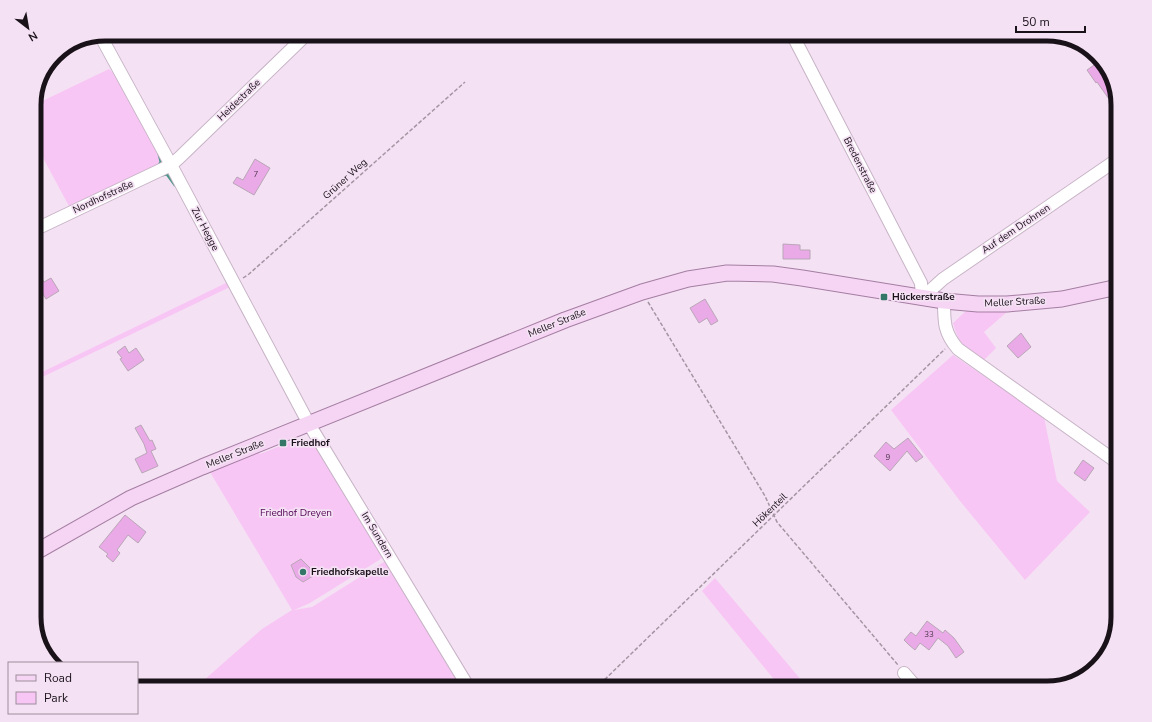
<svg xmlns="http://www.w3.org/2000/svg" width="1152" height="722" font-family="'Nunito Sans',sans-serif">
  <rect width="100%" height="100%" fill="#f5e1f4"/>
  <g fill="#f8c6f5">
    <path d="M109,69L113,73L163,163L70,208L34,141V105Z"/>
    <path d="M228,282L230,287L34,381V376Z"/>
    <path d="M983,310L1008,311L984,332L996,348L983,361C965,348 959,345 953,323L966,311Z"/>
    <path d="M953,355L1044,417L1057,481L1090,512L1025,580L960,501L891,410Z"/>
    <path d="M295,440L319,448L384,557L310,603L294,610L312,607L387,560L467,688H195L262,629L292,610L210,472L258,451L260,454Z"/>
    <path d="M715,578L808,688H781L702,591Z"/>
  </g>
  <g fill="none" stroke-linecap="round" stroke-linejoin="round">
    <g stroke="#4b9788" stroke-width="3">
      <path d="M159,154L161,162L159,165"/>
      <path d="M162,175L167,174L175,185"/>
    </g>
  </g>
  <g fill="#eaaae7" stroke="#b9a6b7">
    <path d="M1100,61L1108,69L1118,101V112L1097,82L1096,83L1087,70Z"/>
    <path d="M255,159L270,168L254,195L233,183L237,177L243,180Z"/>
    <path d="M783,244L800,245V250H810V259H783Z"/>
    <path d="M34,266L44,282L51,278L59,291L46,299L40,289L34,293Z"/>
    <path d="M705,299L718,321L711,325L707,318L699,323L690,308Z"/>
    <path d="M1021,333L1031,347L1018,358L1007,346Z"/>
    <path d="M125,346L129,353L136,348L144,360L128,371L120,359L122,358L117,352Z"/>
    <path d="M141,425L150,441L152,440L156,449L151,451L158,466L142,473L135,459L147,453L144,444L135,428Z"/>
    <path d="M908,438L923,457L916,462L907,451L890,471L874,456L886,442L894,449Z"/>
    <path d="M1083,460L1094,468L1085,481L1074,473Z"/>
    <path d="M125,515L146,532L138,543L128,535L117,550L120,553L113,562L106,556L108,554L99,547Z"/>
    <path d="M301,559L310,568L313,576L303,582L296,577L291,565Z"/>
    <path d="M927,621L943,633L945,630L954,638L964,652L956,658L948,646L938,638L929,650L920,643L915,650L909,645L904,640L911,632L916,636Z"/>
  </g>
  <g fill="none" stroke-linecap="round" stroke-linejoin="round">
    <g stroke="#c7b4c6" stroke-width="14">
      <g id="minor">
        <path d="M792,34L921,283L922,298"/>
        <path d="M100,35L171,165L309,424L469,688"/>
        <path d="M34,230L171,165L179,158L307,34"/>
        <path d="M922,298L943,279L1112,163"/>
        <path d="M944,301C944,322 944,333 958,349L1118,463"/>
        <path d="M904,673L917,688"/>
      </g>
    </g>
    <g stroke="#a47ea2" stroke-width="17">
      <path id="major" d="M34,553L131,498L202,467L565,320L642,292L688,279L727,273L773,274L802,278L944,301L978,304H1007L1062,299L1118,287"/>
    </g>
    <g stroke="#a495a3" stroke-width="1.5" stroke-dasharray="4 2" stroke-linecap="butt">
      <path d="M243,278L249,274L465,82"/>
      <path d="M648,302L765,496L777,522L898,665"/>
      <path d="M596,688L945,349"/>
    </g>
    <use href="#minor" stroke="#fff" stroke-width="12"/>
    <use href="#major" stroke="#f5d4f4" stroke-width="15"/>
  </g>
  <g fill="#347668" stroke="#f5e1f4" stroke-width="1.5">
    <rect x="880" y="293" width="8" height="8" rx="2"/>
    <rect x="279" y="439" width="8" height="8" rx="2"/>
    <circle cx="303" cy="572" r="4"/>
  </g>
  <g text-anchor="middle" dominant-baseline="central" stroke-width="3.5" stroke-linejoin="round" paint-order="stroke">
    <g font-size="8" fill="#4d384c">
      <text x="256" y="174">7</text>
      <text x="888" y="457">9</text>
      <text x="929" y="634">33</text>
    </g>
    <g font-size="10" fill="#191219" stroke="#f5e1f4">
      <text transform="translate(239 100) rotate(-44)">Heidestraße</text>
      <text transform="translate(860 165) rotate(63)">Bredenstraße</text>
      <text transform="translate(345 179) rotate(-42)">Grüner Weg</text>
      <text transform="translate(103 197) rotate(-25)">Nordhofstraße</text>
      <text transform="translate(205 229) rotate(62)">Zur Hegge</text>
      <text transform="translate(1016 229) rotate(-34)">Auf dem Drohnen</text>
      <text transform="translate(1015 302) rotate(-3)">Meller Straße</text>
      <text transform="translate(557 323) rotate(-22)">Meller Straße</text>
      <text transform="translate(235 454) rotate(-22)">Meller Straße</text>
      <text transform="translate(770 510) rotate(-44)">Hökenteil</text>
      <text transform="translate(377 535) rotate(59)">Im Sundern</text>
    </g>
    <g font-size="10" font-weight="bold" fill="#191219" stroke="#f5e1f4" text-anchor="start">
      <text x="892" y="297">Hückerstraße</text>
      <text x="291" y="443">Friedhof</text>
      <text x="311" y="572">Friedhofskapelle</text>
    </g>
    <g font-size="10" fill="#530654" stroke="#f5e1f4">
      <text x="296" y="513">Friedhof Dreyen</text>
    </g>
  </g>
  <path d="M0 0H1152V722H0ZM105 41H1047A64 64 0 0 1 1111 105V617A64 64 0 0 1 1047 681H105A64 64 0 0 1 41 617V105A64 64 0 0 1 105 41Z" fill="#f5e1f4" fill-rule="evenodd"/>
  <path fill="none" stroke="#191219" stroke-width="5" d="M105 41H1047A64 64 0 0 1 1111 105V617A64 64 0 0 1 1047 681H105A64 64 0 0 1 41 617V105A64 64 0 0 1 105 41Z"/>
  <rect x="8" y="662" width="130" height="52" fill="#f5e1f4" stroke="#9d8e9c"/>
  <rect x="16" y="675" width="20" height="6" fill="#f5d4f4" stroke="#9d8e9c"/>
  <text x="44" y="682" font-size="12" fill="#191219">Road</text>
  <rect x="16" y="692" width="20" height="12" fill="#f8c6f5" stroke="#9d8e9c"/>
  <text x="44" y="702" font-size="12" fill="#191219">Park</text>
  <g transform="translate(28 28) rotate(149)" stroke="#f5e1f4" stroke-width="3" paint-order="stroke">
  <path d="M0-3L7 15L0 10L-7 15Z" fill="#191219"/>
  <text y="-6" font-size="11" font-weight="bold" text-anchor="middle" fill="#191219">N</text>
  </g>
  <path d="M1016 26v6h69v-6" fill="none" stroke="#191219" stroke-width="2"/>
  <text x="1022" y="26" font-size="12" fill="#191219" stroke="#f5e1f4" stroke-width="3" paint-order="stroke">50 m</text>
</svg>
